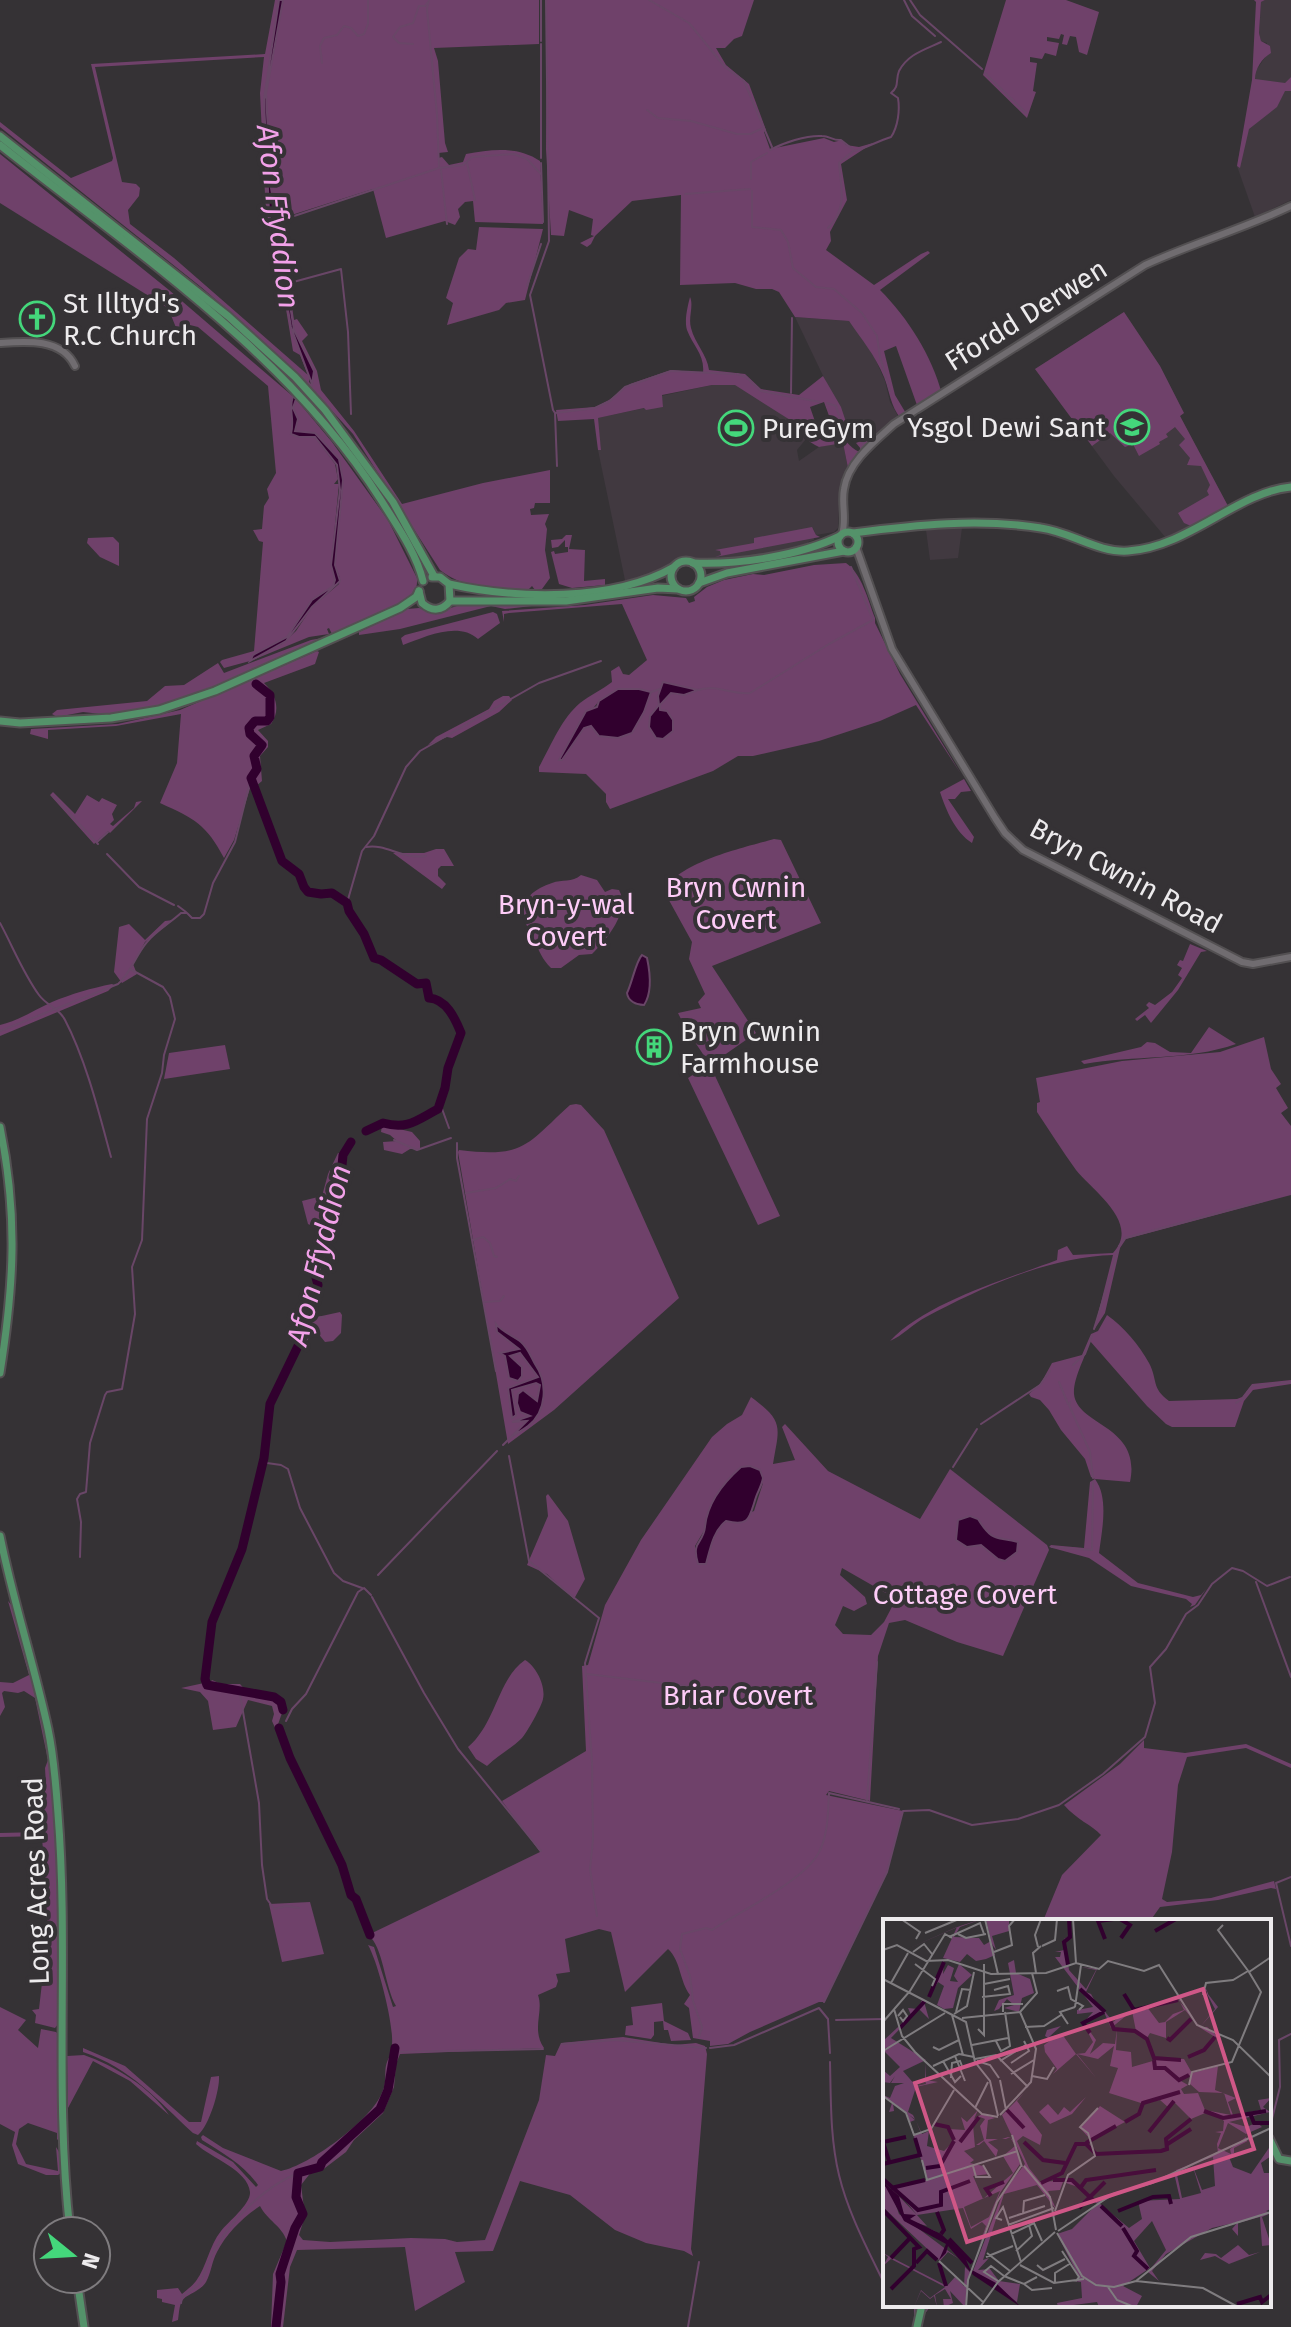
<svg xmlns="http://www.w3.org/2000/svg" width="1291" height="2327" font-family="'Fira Sans',sans-serif">
  <rect width="100%" height="100%" fill="#353235"/>
  <g fill="#413940">
    <path d="M1265,0H1291V77L1285,84L1291,86V200L1255,217L1237,166L1255,72L1266,56L1267,43L1261,41L1259,33L1261,2Z"/>
    <path d="M1124,312L1160,366L1184,413L1180,416L1228,506L1166,538L1114,476L1035,369Z"/>
    <path d="M795,317L849,321L870,347L885,381L890,402L898,416L869,444L848,428Z"/>
    <path d="M742,383L804,431L806,439L797,450L799,461L819,447L843,442L848,468L840,494L838,528L834,532L816,535L813,528L814,540L808,542V545L743,561L681,562L673,569L626,585L598,450H601L597,418L645,408L663,407L661,396L712,385Z"/>
    <path d="M962,528L958,558L930,560L926,530Z"/>
  </g>
  <g fill="#6f416a" fill-rule="evenodd">
    <path d="M275,0H279L264,99L269,213L276,239L291,327L310,373L309,382L311,384L314,371L294,330L271,188L266,94L283,0H539V44L434,48L438,61L445,143L448,152L438,153V158L442,157L449,165L463,162L466,154C492,149 518,146 540,161L543,224L475,222L473,201L465,202L458,209L460,217L455,225L445,221L386,238L373,189L279,219L294,320L297,319L308,335L302,341L317,371L321,390L354,431L402,504L483,483L550,470V503H535L534,508L530,509L531,515L549,514L545,524L547,529L545,550L550,578L542,589L535,590L532,586L528,590C498,590 464,589 440,570L353,434L304,380L252,331L201,287L0,127V122L71,178L112,161L113,158L91,64L265,54ZM264,57L260,93L266,215L277,255L293,351L300,355L308,375L174,258L130,224L128,210L139,196L140,188L136,184L122,182L95,67Z"/>
    <path d="M547,0H754L742,36L734,39L725,48H716L726,65L749,84L766,130L764,132L770,149L824,138L834,142L842,140L846,145L859,147L873,143L841,164L847,200L830,232L831,241L826,250L874,285L921,254L928,251L930,253L880,290C908,318 932,356 942,394L918,408L896,346L884,351L895,395L907,415L901,419C890,405 890,392 884,377C875,355 862,340 849,321L795,317L779,292L772,289H756L735,283L680,285L681,195L632,201L595,236L591,244L587,247L580,243L594,236L591,235L593,219L569,210L564,236L551,235L546,149Z"/>
    <path d="M1006,0H1066L1099,12L1087,55L1079,52L1076,37L1070,36L1067,45L1062,44L1064,35L1061,34L1059,39L1047,37V41L1059,43L1056,56L1045,53L1042,59L1030,57V62L1037,63L1033,91L1036,92L1027,118L983,75Z"/>
    <path d="M1254,0H1265L1261,2L1259,33L1261,41L1270,46L1271,53C1262,58 1255,69 1255,79L1285,83L1291,77V91H1285L1277,107L1249,129L1240,168L1237,166L1252,80L1256,2Z"/>
    <path d="M0,154L169,290L296,399L332,442L388,520L417,578C418,591 412,596 402,603L332,634L329,628L327,629L329,634L309,637L253,660L258,655L282,644L296,631L312,607L339,584L340,578L335,565L343,480L339,459L315,437L335,464L338,479L334,484H339L331,565L335,580L333,586L312,600L287,637L253,655L250,661L224,668L220,662L222,660L254,651L263,542L259,541L253,530L262,529L264,506L269,498L267,489L276,473L268,386L198,327L190,325L177,330L168,308L0,203Z"/>
    <path d="M479,227L543,229L525,300L506,303L499,310L447,325L453,303L446,298L459,258L468,249L476,250Z"/>
    <path d="M690,297C694,306 688,317 691,328C695,344 707,354 709,370L745,374L761,389L799,395L823,376L841,407L848,428L858,426L872,437L865,449H861L856,443L861,441L856,436L852,440L829,426L832,424L824,402L810,407L818,430L826,427L822,430L824,435C842,428 847,448 860,452L843,485L848,468L843,443L819,447L815,445L807,440L798,425L735,385H712L662,395L663,407L646,410L644,408L598,418L601,450H598L594,419L558,421L556,410L595,407L609,400L630,384L671,370L703,373C705,355 693,346 687,330C684,320 688,305 690,297Z"/>
    <path d="M1124,312L1160,366L1184,413L1180,416L1228,506L1191,526L1184,523L1178,513L1209,495L1207,491L1210,485L1201,466L1187,465L1190,458L1179,445L1185,439L1175,427L1166,434L1168,437L1159,442L1160,444L1139,456L1133,444L1125,447L1110,433L1092,446L1035,369Z"/>
    <path d="M812,527L816,535L820,537L715,557L721,555L720,551L715,550L754,543V538Z"/>
    <path d="M566,535H572L569,549L585,550L584,581L605,579V585L572,588L559,584L551,552L554,551L555,554L568,552V547H565V540L558,547L552,548L551,540L562,539Z"/>
    <path d="M113,537L119,543V566L100,557L87,543L88,538Z"/>
    <path d="M846,563C862,574 868,600 875,618V623L900,674L961,774L916,705L880,721L819,741L753,756H738L713,771L610,809L606,802V794L586,774L539,772V767C551,746 561,719 580,703C590,695 602,690 612,682L611,671L619,666L623,674L629,675L647,660L622,604L509,613L504,614V622L502,611L585,605L653,595L686,598L689,603L695,601L694,597L707,587L724,580L753,574L764,575L814,565ZM618,689H639L647,703L644,712L597,733L591,726L575,730L599,701Z"/>
    <path d="M467,603L532,606L505,609L491,606L400,629L359,635V632L407,609L419,608L437,612Z"/>
    <path d="M493,612L497,614L500,623L478,639C458,621 425,637 403,645L401,638L405,635Z"/>
    <path d="M328,637L180,701L110,715L83,712L57,717L52,714L57,710L147,701L165,686L184,685L218,663L224,673L311,640Z"/>
    <path d="M317,651L319,652L315,664L264,683C276,694 281,710 271,724L258,730L268,741V747L260,756L262,781L256,786L253,779L258,769L256,755L263,743L250,728L257,722L269,721C276,704 272,696 260,683L255,684L268,695L271,703L266,720H254L247,728L249,734L262,744C252,753 255,757 256,769L234,840L224,858C206,824 195,819 160,803L177,763L181,714L116,726L48,730V739L30,734L31,729L118,724L180,710Z"/>
    <path d="M503,696H509L512,700L499,712L452,738L447,737L428,745L436,737L489,709L494,701Z"/>
    <path d="M964,779L971,791L961,792L955,799H948L974,837L972,843C955,832 946,810 940,792Z"/>
    <path d="M53,792L75,814L87,795L99,802L102,798L117,805L112,814L114,820L110,824L113,826L134,808L136,802L142,801L110,833L108,831L94,844L50,795Z"/>
    <path d="M774,839L781,840L821,923L712,966L756,1033L710,1065L780,1216L758,1225L688,1078L709,1064C698,1045 688,1034 678,1013L701,1008L698,1002L705,994L689,959L692,942L665,893C672,863 747,847 774,839Z"/>
    <path d="M436,849H444L454,866H441L438,869V876L446,884L442,889L393,853H424Z"/>
    <path d="M581,875L597,880L605,892L612,889L619,890C631,911 606,940 592,954L579,955L561,968H551C542,959 540,952 534,941C519,913 517,895 552,883C562,879 572,883 581,875Z"/>
    <path d="M173,920L145,942L133,964L137,974L122,983L114,972L119,927L129,924L145,940L165,921Z"/>
    <path d="M1190,944L1207,951L1201,952L1178,990L1151,1023L1145,1015L1137,1021L1135,1019L1149,1008L1146,1005L1149,1002L1155,1005L1172,992L1182,978L1178,975L1182,968L1177,965L1180,960L1183,961Z"/>
    <path d="M112,984L114,985L108,991L0,1036V1025C18,1021 34,1010 52,1002C71,994 92,988 112,984Z"/>
    <path d="M1209,1027L1236,1044C1188,1061 1134,1055 1084,1064L1081,1061L1141,1047L1147,1042L1155,1043L1170,1052L1191,1053Z"/>
    <path d="M1264,1037L1271,1069L1281,1084L1276,1088L1288,1108L1281,1113L1291,1126V1195L1126,1239L1120,1248L1105,1313L1094,1330L1113,1255C1049,1257 982,1287 926,1317C913,1324 902,1336 890,1341C927,1302 1007,1279 1057,1260L1058,1250L1067,1246L1073,1255L1113,1253C1141,1223 1093,1191 1076,1170C1062,1151 1050,1131 1037,1112V1103L1040,1102L1036,1078L1122,1061L1220,1052Z"/>
    <path d="M225,1045L230,1069L164,1079L169,1053Z"/>
    <path d="M576,1104L581,1105L604,1130L679,1298L554,1410L508,1444L458,1152L459,1150C525,1158 526,1145 570,1105Z"/>
    <path d="M382,1125L412,1132L420,1141V1149H410L402,1154L384,1150L383,1142L397,1141L390,1135L381,1132Z"/>
    <path d="M338,1153L344,1156L343,1188L334,1208L338,1216L321,1268V1286L308,1319L340,1312L342,1315L341,1333L333,1341L325,1342L317,1332H313L304,1345L299,1343L303,1317L316,1286L313,1269L321,1242L320,1230L308,1224L302,1201L322,1196L328,1174Z"/>
    <path d="M1107,1315C1124,1327 1139,1345 1149,1363C1158,1380 1151,1388 1169,1401L1237,1399L1242,1397L1252,1384L1291,1380V1384L1253,1390L1244,1401L1235,1427H1172L1166,1424L1147,1406L1090,1341C1086,1356 1073,1378 1074,1394C1077,1426 1142,1425 1130,1482L1095,1479C1109,1498 1102,1530 1099,1553L1138,1583L1193,1597L1201,1595L1206,1589L1195,1605L1190,1607L1192,1604L1186,1599L1131,1586L1089,1558L1049,1547L1051,1545L1084,1548L1090,1482L1095,1479L1091,1477L1085,1459L1061,1430L1049,1410L1040,1400L1031,1397L1029,1394L1041,1383L1052,1363L1082,1355L1091,1334L1098,1331Z"/>
    <path d="M751,1397C785,1422 779,1427 773,1464L795,1460L782,1427L785,1424L828,1471L920,1519L950,1469L1047,1545L1049,1550L1003,1656L957,1642L905,1620L889,1623L878,1656L870,1801L829,1791L826,1795L903,1811L887,1872L824,2002H819L750,2032L728,2044L710,2046V2041L693,2038L689,2008L684,2004L690,1995C679,1980 681,1961 668,1949L625,1992L611,1932L599,1929L565,1939L570,1972L556,1974L558,1981L556,1987L538,1995C544,2012 531,2029 544,2048L400,2054L396,2064L394,2087L383,2113L354,2140L346,2152L321,2171H312L301,2185L305,2216L299,2235L303,2240L330,2242L411,2238L445,2239L457,2242L485,2240L539,2100L546,2055L555,2056L561,2043L623,2037L674,2045L696,2043L705,2046L707,2054L691,2249L693,2256L684,2251L646,2243L615,2230L570,2195L520,2181L493,2251L455,2252L465,2282L415,2311L405,2247L297,2250L290,2267L283,2327H271L273,2274L287,2241C281,2225 268,2221 260,2206C243,2217 226,2234 217,2252C212,2261 211,2273 206,2282C200,2292 186,2294 182,2301C179,2306 179,2314 178,2320L172,2322L175,2305L162,2302V2299L157,2298V2290L178,2288L182,2294C187,2290 192,2286 196,2281C207,2266 209,2246 221,2231C228,2222 251,2204 250,2192C248,2170 211,2158 196,2144L197,2141L233,2162L256,2187L258,2185C243,2164 224,2154 202,2140L201,2137L203,2135L223,2148L281,2171C310,2165 368,2122 381,2095C391,2076 378,2069 395,2049L392,2045C394,2025 378,1962 368,1945L374,1947L393,2007L396,2006C385,1988 383,1945 368,1935L540,1852L502,1801L586,1751L582,1666L588,1665L605,1605L641,1540L712,1437L727,1424L742,1415ZM763,1483L754,1511L721,1524L707,1553L698,1564L695,1546L705,1529ZM842,1568L891,1596L894,1603L884,1622L871,1635L843,1634L835,1625L843,1606L854,1611L867,1604L865,1597L840,1575Z"/>
    <path d="M548,1494L568,1521L585,1579L574,1599L547,1574L527,1565L548,1516L546,1496Z"/>
    <path d="M8,1601L13,1607C25,1652 40,1697 48,1743C64,1834 59,1931 59,2023L55,2028L35,2023L36,2015L32,2010L39,2009L48,1930L42,1836L0,1837V1833L41,1832L42,1805L46,1786L45,1768L48,1760L35,1698L24,1691L18,1693L4,1691L2,1693L5,1707L0,1716V1682L13,1683L29,1675Z"/>
    <path d="M525,1660C536,1666 546,1686 543,1699C542,1706 526,1734 522,1738C512,1748 498,1755 487,1766L476,1759L468,1747C496,1724 498,1678 525,1660Z"/>
    <path d="M212,1680L221,1684H240L249,1694L279,1700L282,1713L276,1730L272,1721L274,1714L272,1706L248,1700L236,1727L213,1730L208,1701L200,1692L181,1688L204,1683L207,1687Z"/>
    <path d="M1144,1740V1748L1185,1753L1246,1744L1291,1764V1768L1246,1748L1187,1757L1178,1785L1172,1852L1162,1899L1167,1902L1211,1898L1274,1881L1276,1889L1271,1888L1218,1900L1160,1907L1150,1921H1043L1062,1875L1101,1835C1092,1825 1077,1820 1064,1805L1120,1764Z"/>
    <path d="M310,1902L324,1954L282,1962L269,1904Z"/>
    <path d="M662,2003L664,2021L688,2033L691,2040L671,2041L668,2030H664L663,2021L654,2022V2035L651,2039L625,2035L626,2026L633,2025L631,2007Z"/>
    <path d="M0,2007L26,2020L18,2030L38,2048L41,2029L56,2032L60,2036V2137L57,2140V2133L28,2123L19,2129L16,2144L26,2164L58,2171L56,2147L61,2155L62,2172L58,2175H46L18,2164L12,2145L15,2132L0,2124Z"/>
    <path d="M83,2048L125,2066L189,2122H201L211,2077L219,2076C220,2090 209,2126 198,2135L193,2133C156,2099 132,2069 83,2052Z"/>
    <path d="M84,2055C115,2066 150,2087 169,2115L130,2081L93,2061L68,2108L67,2056Z"/>
  </g>
  <g fill="#31002e" stroke="#694667" stroke-width="2">
    <path d="M279,0H283L266,94L271,188L294,330L314,371L312,384L291,327L276,239L269,213L264,99Z"/>
    <path d="M293,396L296,399L293,408L298,419L295,431L315,433L339,459L343,480L335,565L340,581L312,607L286,641L250,661L253,655L287,637L312,600L333,586L335,580L331,565L340,490L337,465L315,437H299L291,434C295,417 288,411 293,396Z"/>
    <path d="M663,682L698,690L684,695L671,693L660,705V710L667,711L673,720V731L663,739L656,738L649,727L650,716L659,705L658,696Z"/>
    <path d="M618,689H639L651,692L644,712L632,733L618,738L599,736L591,726L584,728L562,760H559L586,711L597,707L599,701Z"/>
    <path d="M642,955L647,958C650,972 652,993 644,1005C636,1005 628,1001 627,993C632,983 636,961 642,955Z"/>
    <path d="M496,1324C503,1333 513,1335 521,1342C528,1348 531,1357 535,1364C548,1383 547,1411 528,1426C523,1430 517,1433 512,1436L527,1421L512,1422L530,1416L520,1412L517,1403L518,1394L523,1390L537,1401L540,1385L536,1383L512,1390L516,1415L512,1418L508,1388L538,1377L520,1353L510,1356L522,1367V1376L518,1381L509,1378L505,1356L500,1353L519,1349L497,1332Z"/>
    <path d="M750,1466L760,1470L763,1478C762,1485 758,1491 756,1497C749,1518 750,1527 726,1521C713,1531 710,1550 706,1564H698C691,1540 703,1545 705,1527C707,1504 723,1483 741,1467Z"/>
    <path d="M970,1516L978,1519C993,1543 996,1536 1018,1542L1017,1552L1005,1561L998,1559L981,1545L967,1547L956,1540L958,1520Z"/>
  </g>
  <g fill="none" stroke-linecap="round" stroke-linejoin="round">
    <g stroke="#694667" stroke-width="2">
      <path d="M429,0L427,9L437,114L439,167"/>
      <path d="M541,0V41"/>
      <path d="M546,0L549,241L530,295L553,410L555,413L595,408L610,401L625,387L671,371L734,374"/>
      <path d="M649,0L689,23L725,67L744,81L772,147"/>
      <path d="M904,0L912,16L935,36"/>
      <path d="M910,0L920,15L982,69"/>
      <path d="M413,44L399,43L393,37L400,27L413,23L419,6H425L428,2"/>
      <path d="M541,44V158"/>
      <path d="M322,63L320,46L324,38L337,35L344,26L351,28L358,36L364,34L368,24V0"/>
      <path d="M985,73L1026,113"/>
      <path d="M647,110L658,118L691,121L737,134H750L763,128"/>
      <path d="M770,150C783,143 806,135 822,136C830,136 833,141 841,140L855,151C868,147 878,141 891,137C898,127 900,110 898,98L891,93C900,86 895,81 899,71C908,54 924,50 941,42"/>
      <path d="M467,163L475,200"/>
      <path d="M541,163L543,222"/>
      <path d="M441,170L447,224"/>
      <path d="M751,179V162L767,153"/>
      <path d="M752,191V227L781,230L788,242L793,268L816,287L834,289L862,313L877,336L880,357L890,391"/>
      <path d="M685,194L750,189"/>
      <path d="M294,216L439,168L463,165L472,157L514,154L527,159L541,174"/>
      <path d="M828,228C848,208 841,188 839,163L853,151"/>
      <path d="M286,284L341,269L348,332L351,414"/>
      <path d="M527,286L541,244"/>
      <path d="M737,374L746,377L761,391L820,402"/>
      <path d="M791,393L792,318"/>
      <path d="M827,403L836,406L843,428L864,443L861,449"/>
      <path d="M555,413L557,466"/>
      <path d="M850,466L860,451"/>
      <path d="M698,690C716,684 732,695 750,693L829,644L873,620L851,567"/>
      <path d="M651,692L660,689"/>
      <path d="M53,796L98,844"/>
      <path d="M97,842L108,832"/>
      <path d="M366,847C386,843 402,860 426,856"/>
      <path d="M107,854L139,887L174,905"/>
      <path d="M347,903L362,851L374,836L406,767L420,751L539,683L601,661"/>
      <path d="M178,906L186,912"/>
      <path d="M0,923C13,947 23,973 39,995C47,1006 59,1008 65,1020C86,1060 99,1113 111,1157"/>
      <path d="M0,1031L118,984C131,973 135,956 147,942C156,931 170,923 181,913H187L192,918H200L204,914L213,883L235,842L251,778"/>
      <path d="M441,1106L449,1128"/>
      <path d="M394,1140L417,1150L451,1138"/>
      <path d="M457,1143V1158L496,1371"/>
      <path d="M466,1193L496,1188L510,1179L516,1181L519,1176"/>
      <path d="M473,1240L483,1237L490,1243L494,1256L497,1257"/>
      <path d="M1119,1246L1125,1238L1263,1201"/>
      <path d="M484,1302L500,1301L504,1296"/>
      <path d="M304,1319L325,1317"/>
      <path d="M1094,1329L1119,1247"/>
      <path d="M1073,1365L1085,1354L1092,1336"/>
      <path d="M1059,1382L1068,1404"/>
      <path d="M1241,1401L1252,1386L1291,1382"/>
      <path d="M1070,1402L1069,1405L1090,1452L1093,1478"/>
      <path d="M1236,1403L1239,1401"/>
      <path d="M981,1424L1040,1385L1050,1371"/>
      <path d="M503,1445L513,1435"/>
      <path d="M509,1456L529,1561L599,1618L585,1663L592,1762L593,1840L590,1869L597,1916"/>
      <path d="M264,1458L267,1463L281,1465L288,1469L300,1508L334,1573L343,1581L362,1588"/>
      <path d="M953,1467L977,1429"/>
      <path d="M1052,1547L1092,1550L1093,1482"/>
      <path d="M80,1557L81,1522L77,1499L80,1494L86,1492L90,1443L105,1395L107,1392L122,1389L135,1314L132,1267L142,1240L147,1119L162,1073L164,1055L175,1019L170,997L163,987L130,969"/>
      <path d="M378,1575L497,1451"/>
      <path d="M1256,1582L1291,1677"/>
      <path d="M372,1597L424,1693L458,1749L541,1851"/>
      <path d="M587,1674L695,1687"/>
      <path d="M239,1689L259,1803L262,1865L267,1899L274,1909L287,1906L299,1908"/>
      <path d="M286,1721L292,1709L306,1694L358,1592L364,1588L371,1595"/>
      <path d="M867,1800L877,1662"/>
      <path d="M1291,1877L1276,1883L1291,1946"/>
      <path d="M824,2002L887,1872L903,1811L929,1810L972,1825L1018,1819L1059,1805L1103,1774L1145,1737L1155,1703L1150,1667L1166,1649L1186,1614L1198,1605L1212,1584L1232,1568L1243,1571L1267,1586L1290,1577"/>
      <path d="M836,2020L885,2019"/>
      <path d="M699,2037L702,2027L693,2001L690,1976L680,1949L682,1934L706,1928L712,1930C739,1912 803,1881 818,1854C828,1837 828,1813 829,1793L899,1809"/>
      <path d="M562,2044L615,2040L706,2048"/>
      <path d="M710,2048L734,2045L819,2008L828,2019L830,2053"/>
      <path d="M393,2052L543,2049"/>
      <path d="M830,2062C831,2099 830,2138 839,2175C848,2213 868,2250 885,2285"/>
      <path d="M1276,2145L1269,2131L1280,2087L1279,2040L1291,2034"/>
      <path d="M181,2303L182,2297C189,2291 195,2289 201,2281C206,2272 208,2261 213,2252C231,2220 263,2188 296,2174"/>
      <path d="M915,2305V2318"/>
      <path d="M688,2327L699,2262"/>
      <path d="M921,2327L923,2315L930,2305"/>
    </g>
    <g stroke="#31002e" stroke-width="9">
      <path d="M256,684L270,695V717L267,721H255L249,728L250,734L262,745L254,756L257,769L251,778L282,861L299,874L304,887L308,892L321,894L332,893L347,903L349,911L364,934L374,958L381,960L417,984L426,983L429,998C446,999 455,1018 461,1033L448,1068L445,1088L438,1109C417,1120 408,1130 383,1123L366,1131"/>
      <path d="M283,1710L281,1702L274,1697L207,1685L205,1679L212,1622L242,1549L264,1458L270,1404L300,1342L306,1311L318,1285L314,1270L327,1228L332,1202L340,1186L343,1155L351,1142"/>
      <path d="M279,1728L290,1758L342,1865L351,1895L356,1899L370,1935"/>
      <path d="M276,2327L281,2282L280,2274L295,2228L303,2214L296,2197L298,2173L320,2167L322,2162L380,2109L388,2090L395,2048"/>
    </g>
    <g stroke="#535052" stroke-width="10">
      <g id="minor">
        <path d="M0,343C26,341 62,338 75,366"/>
        <path d="M842,534C847,519 841,504 844,489C848,462 875,441 894,424L1145,265C1193,243 1243,229 1291,206"/>
        <path d="M856,547L892,649L995,818L1005,833L1023,850L1242,962L1253,964L1291,957"/>
      </g>
    </g>
    <g stroke="#535052" stroke-width="11">
      <g id="major">
        <path d="M0,136L228,316L295,377L325,410L393,502L434,576"/>
        <path d="M0,145C134,251 289,354 381,500C397,526 416,552 423,581"/>
        <circle cx="848" cy="542" r="10"/>
        <path d="M853,533C915,525 979,518 1041,528C1071,532 1098,553 1128,551C1189,547 1237,492 1291,487"/>
        <circle cx="686" cy="576" r="15"/>
        <path d="M693,563C738,565 799,556 840,536"/>
        <path d="M432,577H440L449,584L450,601"/>
        <path d="M699,583L727,573L844,551"/>
        <path d="M449,584C516,599 613,602 674,567"/>
        <path d="M419,591L422,603C432,612 442,611 450,601H566L658,588L678,589"/>
        <path d="M0,721L20,723L111,718L159,710L215,691L400,608L416,597L419,591"/>
        <path d="M0,1127C18,1215 14,1285 0,1373"/>
        <path d="M0,1536C13,1601 34,1664 48,1729C54,1757 56,1786 58,1814C69,1952 54,2092 70,2231"/>
        <path d="M1269,2138L1279,2159L1291,2161"/>
        <path d="M77,2279L84,2327"/>
        <path d="M917,2327L922,2305"/>
      </g>
    </g>
    <use href="#minor" stroke="#706c70" stroke-width="6"/>
    <use href="#major" stroke="#54926a" stroke-width="7"/>
  </g>
  <defs>
    <g id="church-ring" transform="scale(1.8)"><circle r="9.5" fill="#353235" stroke="#44d77b" stroke-width="1.5"/><path d="M-1.2-6h2.4v3.5h3.3v2.4h-3.3V6h-2.4V-.1h-3.3v-2.4h3.3Z" fill="#44d77b"/></g>
    <g id="school-ring" transform="scale(1.8)"><circle r="9.5" fill="#353235" stroke="#44d77b" stroke-width="1.5"/><path d="M0-5L7-2L0 1L-7-2ZM-4 1L0 2.5L4 1V4Q0 6-4 4Z" fill="#44d77b"/></g>
    <g id="stadium-ring" transform="scale(1.8)"><circle r="9.5" fill="#353235" stroke="#44d77b" stroke-width="1.5"/><path d="M0-5a6.5 5 0 1 0 0 10a6.5 5 0 1 0 0-10ZM-3.5-1.8h7v3.6h-7Z" fill="#44d77b"/></g>
    <g id="building-ring" transform="scale(1.8)"><circle r="9.5" fill="#353235" stroke="#44d77b" stroke-width="1.5"/><path d="M-4-6H4V6H1V3H-1V6H-4ZM-2.5-4.3h1.7v1.8h-1.7ZM.8-4.3h1.7v1.8H.8ZM-2.5-1h1.7V.8h-1.7ZM.8-1h1.7V.8H.8Z" fill="#44d77b"/></g>
  </defs>
  <g fill-rule="evenodd">
    <use href="#church-ring" x="37" y="319"/>
    <use href="#school-ring" x="1132" y="427"/>
    <use href="#stadium-ring" x="736" y="428"/>
    <use href="#building-ring" x="654" y="1047"/>
  </g>
  <g text-anchor="middle" dominant-baseline="central" stroke-width="8" stroke-linejoin="round" paint-order="stroke">
    <g font-size="28" fill="#edebed" stroke="#353235" text-anchor="start">
      <text x="63" y="303">St Illtyd's<tspan x="63" dy="32">R.C Church</tspan></text>
      <text x="1106" y="427" text-anchor="end">Ysgol Dewi Sant</text>
      <text x="762" y="428">PureGym</text>
      <text x="680" y="1031">Bryn Cwnin<tspan x="680" dy="32">Farmhouse</tspan></text>
    </g>
    <g font-size="28" fill="#edebed" stroke="#353235">
      <text transform="translate(1026 315) rotate(-32)">Ffordd Derwen</text>
      <text transform="translate(1126 876) rotate(28)">Bryn Cwnin Road</text>
      <text transform="translate(36 1881) rotate(-92)">Long Acres Road</text>
    </g>
    <g font-size="28" fill="#feccf8" stroke="#353235">
      <text x="736" y="887">Bryn Cwnin<tspan x="736" dy="32">Covert</tspan></text>
      <text x="566" y="904">Bryn-y-wal<tspan x="566" dy="32">Covert</tspan></text>
      <text x="965" y="1594">Cottage Covert</text>
      <text x="738" y="1695">Briar Covert</text>
    </g>
    <g font-size="30" font-style="italic" fill="#f2a1e9" stroke="#353235">
      <text transform="translate(278 217) rotate(83)">Afon Ffyddion</text>
      <text transform="translate(319 1255) rotate(-76)">Afon Ffyddion</text>
    </g>
  </g>
  <g transform="translate(883 1919)">
    <rect width="388" height="388" fill="#353235"/>
    <path d="M99,0L77,8L71,18L96,19L101,26L108,22L103,0H126V12L109,17L113,31L109,25L112,36L103,40L93,42L84,35L77,43L60,39L74,8L22,31L77,7L99,0L103,2ZM186,0L188,18L182,23L186,51L203,70L213,51L198,48L214,50L203,73L208,75L213,84L220,90L230,103L239,96L250,91L246,85L241,75L251,90L264,88L276,104L282,103L290,95L301,91L296,81L299,78L297,83L317,108L332,90L324,75V72L319,73L322,70H323L325,74V75L335,88L317,108H324L334,117L332,118L316,108L302,91L283,103V119L267,114L264,119L253,112L249,92L228,109L221,93L201,104L213,121L207,135L220,124L232,125L234,110L233,131L248,133L249,148L280,139L301,140L309,154L335,147L332,171L353,179L345,183L350,196L378,191L375,181L388,179L380,188L387,193L346,203L364,208L370,205L369,199L379,208L363,215L345,204L335,229L348,235L347,230L363,218L364,222L388,210L351,229V234L346,238L350,248L368,255L388,226V237L378,244L381,254H388V290L383,292L388,294L379,298L388,326L379,327L377,298L355,304V317L349,310L355,303L329,309L283,335L269,352L276,362L265,353L283,331L269,302L251,322L267,349L240,367L259,377L253,388H216L214,383L175,388L174,384L199,379L198,363L191,362L196,358L174,315L189,310L214,285L201,270L214,283L224,276L244,271L216,284L246,309L259,300L255,282L297,280L291,254L281,258L335,234L334,225L338,214L332,213L340,212L341,202L327,192L308,200L291,183L286,189L277,181L258,184L226,174L235,149L227,147L231,127L215,140L194,135L214,160L193,135L170,155L174,150L162,133L161,126L168,121L162,117L164,111L178,107L166,118L179,115L193,135L202,134L210,123L200,104L210,93L194,95V91L210,88L172,38H177L178,33H172L181,31V20L186,17ZM307,156V165L316,173L341,174L348,196L322,191L315,174L301,175L298,170L305,166L298,162ZM330,238L332,267L319,271L309,245ZM309,245L318,274L299,279L293,251ZM61,41L60,55L65,46L71,49L67,62L75,63L71,57L76,45L89,56L75,69L70,89L61,90L54,86L61,67L55,63L49,73ZM131,41L133,54L147,60L151,74L139,79L136,93L121,89L131,86L124,80L116,90L111,92L116,81L131,76L125,44ZM40,79L46,100L36,90L8,119L43,141L20,152L33,167L43,165L42,161L43,144V161L55,163L33,168L25,193L30,196L32,200L26,196L32,201L27,203L31,215L38,214L33,202L39,215L46,212L44,227L61,232L71,222L66,210L82,211L78,198L84,203L95,191L91,200L99,195L112,199L105,201L103,220H115L105,223L115,231L113,238L101,222L96,226H93L101,221L97,207L102,200L97,198L90,206L92,228L81,232L91,241L87,244L100,247L106,255L90,257L100,280L130,254L120,237L132,227L127,218L123,220H119L125,218H126L129,220L136,237L137,245L117,274L94,333L103,307L99,303L88,310L80,289L34,296L44,307L27,302L52,312L55,316L24,303L9,270L34,296L11,268L44,261L24,194L10,184L11,192L6,193L9,184L0,176L7,179L12,167L21,164H8L12,157L7,164L0,163V151L7,157L17,148L1,132L4,128L0,131V122L28,96L25,89L35,90ZM117,272L106,298L88,308L81,288ZM141,174L134,182L159,216L157,226L140,217L134,222L146,249L157,263L188,261L201,270L180,263L177,271L165,272L173,290L154,266L121,275L100,341L106,339L95,351L107,350L116,362L137,365L134,383L90,352L121,271L142,245L119,196ZM203,178L189,195L167,205L156,193L165,185L175,196L181,188L187,193ZM217,187L242,203L208,221L197,209ZM0,266L8,272L16,295L76,340L65,333L57,342L0,288ZM355,326L366,336L377,333L346,345L332,337L317,341L322,334L333,335L338,339ZM0,334L64,367L72,358L81,367L82,348L87,353L82,388L67,372L70,384L61,388L60,380H68L62,370L52,376L54,388L51,377L47,380L38,372L31,388L38,371L47,379L62,368L8,340L0,347L5,338Z" fill="#6f416a" fill-rule="evenodd"/>
    <path d="M0,263L16,277L21,295L33,296L27,300L58,315L81,336L87,350L113,364L138,388L90,356L65,327L63,334L56,341L63,325L21,302Z" fill="#31002e"/>
    <path fill="none" stroke="#31002e" stroke-width="4" d="M237,0L247,6L238,19M272,12L293,0M222,20L215,2L231,0M185,46L181,23L187,18L186,0M197,70L222,93M241,75L251,91L295,81M46,78L61,43M227,101L231,110L252,112L264,120L271,139L298,141M17,109L42,82M207,114L200,104L221,93M284,119L287,121L308,100M305,138L321,131L332,118M271,141L272,149H282L296,161L306,156M124,191L141,209M321,192L340,199L383,192M367,194L371,204H387M242,203L256,195L260,184L297,173M51,205L65,208L71,221M266,213L291,182M77,223L96,198M141,223L160,241L182,244M203,224L233,207M283,226L308,210M6,242L0,223L23,218M0,245L37,236L32,219M43,249L57,247L71,222M0,260L35,291L58,286V273L87,262M170,261H189L212,283M158,264L179,254L193,225H203L213,235L278,232L284,230L283,220L308,200M198,268L203,261L273,251M8,269L42,261M108,277L103,270L121,263M218,287L239,307M196,289L222,263M0,291L36,328L31,330V347L8,370M235,292L270,278L286,277L288,285M54,293L61,311L58,315M240,309L254,332L251,337L265,350M66,320L89,344M8,339L28,318M33,344L44,332L54,341M56,344L63,367M354,385L377,378L379,383L388,376"/>
    <path fill="none" stroke="#7f7c7f" stroke-width="2" d="M18,0L37,13L33,20M102,0L115,55M190,0L193,44M340,6L335,11L366,53M42,14L76,0M75,15L83,19L103,15M66,18L97,4L101,15M159,27L172,21L174,0M155,28L152,16L158,0M0,31L14,26L43,42L65,41L108,55L163,54L193,44L216,50L225,42L261,52L276,46L314,106L350,121L388,158M30,33L41,25L49,35M111,33L129,26L126,7L132,0M32,45L52,60L49,67M153,54L150,34L158,27M0,60L83,103L92,143L107,162L115,197M8,64L25,34M101,65L127,60M174,72L185,68L188,80L200,87L196,91M320,76L323,64L350,61L365,52M99,78L127,75L125,67L111,71M192,88L198,46M11,90L19,117L32,133L99,195L115,198M73,93L79,70L88,71M120,93V85H140M137,93L154,74L149,54M71,95L84,87L91,53M69,96L80,136M15,97L20,91L24,97L20,102L17,98M79,99L137,93M0,103L27,72L62,15L69,19M185,105L177,93L192,88M142,108L161,107L178,96M95,110L101,116V45M113,122L118,132L127,127L122,93M89,126L125,119M50,128L56,131L76,121M0,132L62,94M72,137L82,162M92,140L113,136L145,168M60,142L72,163L78,157M94,142L107,146L116,159M117,142L143,126M128,144L146,132L141,122M50,147L76,135L91,138M128,155L151,141M149,157L164,160L171,148M68,159L69,144L77,142L79,147M117,161L123,191M306,166L309,153L349,143L378,73L366,53L388,38M0,177L23,194L31,216L48,210L71,171M92,189L105,163M117,196L148,163L153,130L137,93M129,216L139,248M39,241L44,261L135,232M90,247L93,258H107L100,246M141,247L167,278L173,311M172,292L185,256L212,237L205,214L197,208L215,189M140,295L141,282L162,276M126,299L162,287M119,301L113,299L120,288L138,343M125,306L171,289M175,312L230,275L269,264L388,209M174,314L199,357L213,366L231,368L253,362L308,318L388,293M128,315L151,304L159,322M133,332L149,317L146,306M179,332L196,358L193,362M104,334L127,352M103,338L130,327M56,342L101,384M137,346L171,364L201,360M154,346L160,351L182,340M121,357L141,365L154,358M115,362L101,353L108,347L121,357M253,362L320,369L355,388M141,365L149,371L169,369M172,365V354L188,344M225,368L234,381L251,388M83,388L85,361L114,283L138,247M97,388L115,363L172,313"/>
    <path fill="#cf5787" fill-opacity="0.15" stroke="#cf5787" stroke-width="4" d="M320,70L371,230L84,323L32,164Z"/>
    <rect width="388" height="388" fill="none" stroke="#edebed" stroke-width="4"/>
  </g>
  <g transform="translate(72 2255) rotate(108)"><circle r="38" fill="#353235" stroke="#7f7c7f" stroke-width="2"/>
  <path d="M0-6L14 30L0 20L-14 30Z" fill="#44d77b"/>
  <text y="-12" font-size="22" font-weight="bold" text-anchor="middle" fill="#edebed">N</text>
  </g>
</svg>
